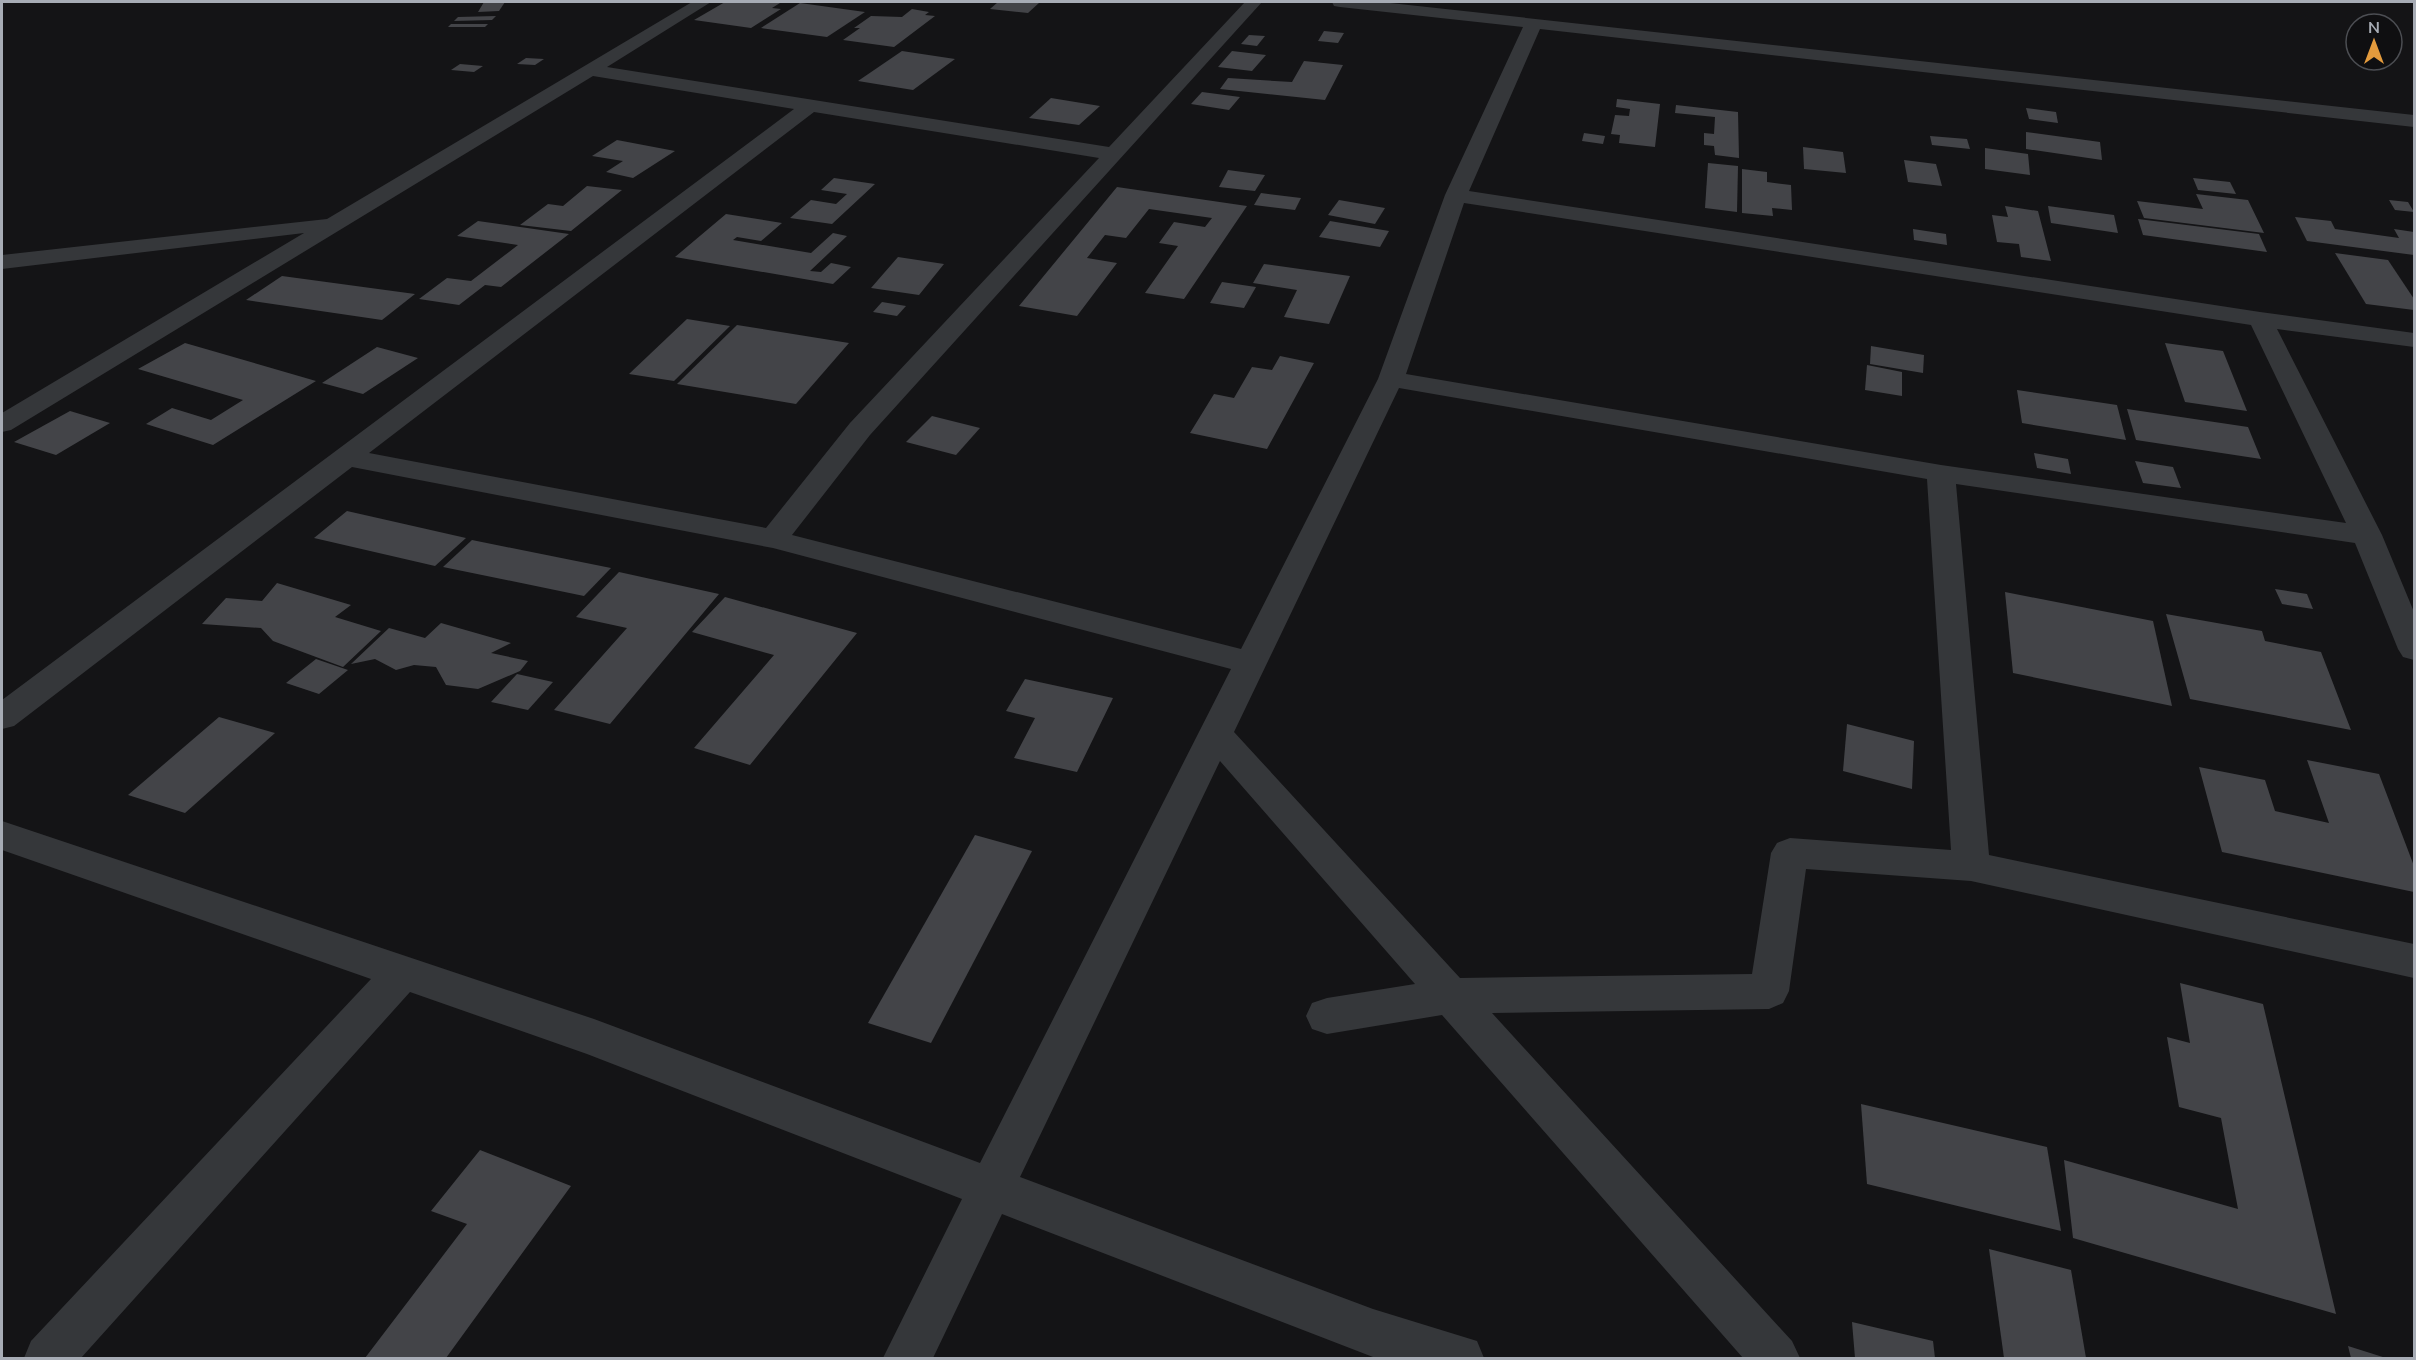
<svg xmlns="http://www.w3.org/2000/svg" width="2416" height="1360" font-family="'Nunito Sans',sans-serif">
  <rect width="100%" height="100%" fill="#141416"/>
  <g fill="#434448">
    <path d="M484,2H505L499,11L478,12Z"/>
    <path d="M725,2H767L780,3L772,8L781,9L751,28L694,20Z"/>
    <path d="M998,2H1040L1028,13L990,9Z"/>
    <path d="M800,3L865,12L827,37L761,28Z"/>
    <path d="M912,9L929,12L925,15L935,16L894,47L843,40L860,28H854L871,16L902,17Z"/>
    <path d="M496,16L492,20L454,21L458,17Z"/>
    <path d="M451,24H488L485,27H448Z"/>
    <path d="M1324,31L1344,33L1338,43L1318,41Z"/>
    <path d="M1249,35L1265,36L1257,46L1241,44Z"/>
    <path d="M902,51L955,59L913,90L858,81Z"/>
    <path d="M1232,51L1266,55L1252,71L1218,67Z"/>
    <path d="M526,58L544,59L535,65L517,64Z"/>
    <path d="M1304,61L1343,65L1325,100L1220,89L1228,78L1292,82Z"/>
    <path d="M460,64L483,66L474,72L451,70Z"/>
    <path d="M1202,92L1240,97L1229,110L1191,104Z"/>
    <path d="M1051,98L1100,106L1079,125L1029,118Z"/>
    <path d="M1617,99L1660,104L1655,147L1619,143L1620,135L1611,134L1615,115L1629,116L1630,109L1616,107Z"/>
    <path d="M1676,105L1738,112L1739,158L1715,155L1714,146L1704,145V133L1714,134L1715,117L1675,113Z"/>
    <path d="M2026,108L2056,112L2058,123L2029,119Z"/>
    <path d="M2026,132L2100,142L2102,160L2026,149Z"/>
    <path d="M1584,133L1605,136L1603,144L1582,141Z"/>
    <path d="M1930,136L1967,139L1970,149L1932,145Z"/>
    <path d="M617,140L675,151L633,178L606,172L623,161L592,156Z"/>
    <path d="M1803,147L1843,152L1846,173L1804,169Z"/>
    <path d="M1985,148L2028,154L2030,175L1985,169Z"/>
    <path d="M1904,160L1936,164L1942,186L1908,182Z"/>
    <path d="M1708,163L1738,166L1737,212L1705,208Z"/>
    <path d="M1742,169L1767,172V182L1791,185L1792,210L1772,208L1773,216L1742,213Z"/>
    <path d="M1228,170L1265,175L1255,191L1219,187Z"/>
    <path d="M834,178L875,184L832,224L790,218L811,200L836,204L847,194L821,190Z"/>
    <path d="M2193,178L2230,182L2236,194L2198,190Z"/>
    <path d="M587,186L622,190L571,231L520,225L548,204L563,206Z"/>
    <path d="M1117,187L1247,206L1184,299L1145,293L1178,246L1159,243L1174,222L1205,227L1212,218L1149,209L1126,238L1105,235L1087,258L1117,263L1077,316L1019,306Z"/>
    <path d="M1261,193L1301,198L1295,210L1254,205Z"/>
    <path d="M2196,194L2248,200L2264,233L2144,218L2137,201L2203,209Z"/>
    <path d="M1339,200L1385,208L1375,224L1328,215Z"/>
    <path d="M2389,200L2408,202L2414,212L2395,210Z"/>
    <path d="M2005,206L2038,211L2051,261L2021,257L2019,244L1997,242L1992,215L2008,217Z"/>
    <path d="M2048,206L2114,215L2118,233L2051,223Z"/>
    <path d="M726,214L782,223L761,241L737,237L733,240L811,253L833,233L847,236L810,271L821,272L831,263L851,267L833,284L675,257Z"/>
    <path d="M2295,217L2331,221L2335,229L2399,238L2394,229L2414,232V255L2307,241Z"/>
    <path d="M2138,219L2259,234L2267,252L2143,235Z"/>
    <path d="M478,221L569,234L501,287L485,285L459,305L419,299L447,278L471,281L518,245L457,236Z"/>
    <path d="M1330,221L1389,231L1380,247L1319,237Z"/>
    <path d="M1913,229L1946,234L1947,245L1914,240Z"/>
    <path d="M2335,253L2388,260L2414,299V310L2366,304Z"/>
    <path d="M898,257L944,264L919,295L871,288Z"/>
    <path d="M1264,264L1350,276L1329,324L1284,317L1297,290L1253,283Z"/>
    <path d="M282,276L415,294L382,320L246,300Z"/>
    <path d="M1222,282L1256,287L1244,308L1210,303Z"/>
    <path d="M882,302L906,306L897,316L873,312Z"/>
    <path d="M687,319L730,326L674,381L629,374Z"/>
    <path d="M737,325L849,343L796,404L677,384Z"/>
    <path d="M185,343L316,381L213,445L146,424L172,408L211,420L243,400L138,369Z"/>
    <path d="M2165,343L2223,351L2247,411L2185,402Z"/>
    <path d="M1871,346L1924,355L1923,373L1870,364Z"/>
    <path d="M377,347L418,358L363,394L322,383Z"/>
    <path d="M1280,356L1314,363L1267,449L1190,433L1214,394L1234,398L1252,367L1272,370Z"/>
    <path d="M1867,365L1902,372V396L1865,390Z"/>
    <path d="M2017,390L2117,405L2126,440L2022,423Z"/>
    <path d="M2127,409L2248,427L2261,459L2136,440Z"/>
    <path d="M70,411L110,423L56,455L14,442Z"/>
    <path d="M932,416L980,428L956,455L906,442Z"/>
    <path d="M2034,453L2068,459L2071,474L2037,468Z"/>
    <path d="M2135,461L2173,467L2181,488L2143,483Z"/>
    <path d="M347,511L466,538L435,566L314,538Z"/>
    <path d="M472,540L611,568L584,596L443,567Z"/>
    <path d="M619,572L719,594L610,724L554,710L627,628L576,617Z"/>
    <path d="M277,583L351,605L335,617L381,631L343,667L273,641L261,628L202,624L226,598L262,601Z"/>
    <path d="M2275,589L2307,594L2313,609L2282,604Z"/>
    <path d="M2005,592L2153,621L2172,706L2013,673Z"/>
    <path d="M725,597L857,633L750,765L694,748L774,655L692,632Z"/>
    <path d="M2166,614L2262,631L2265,641L2321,652L2351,730L2190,699Z"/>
    <path d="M441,623L511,643L491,653L528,661L520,671L478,689L446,685L436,667L414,665L396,670L375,659L351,664L389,628L425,638Z"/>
    <path d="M316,659L348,670L319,694L286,683Z"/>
    <path d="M517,674L553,682L528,710L491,702Z"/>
    <path d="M1025,679L1113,698L1077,772L1014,758L1035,718L1006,711Z"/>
    <path d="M219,717L275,733L185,813L128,795Z"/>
    <path d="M1847,724L1914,741L1912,789L1843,771Z"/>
    <path d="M2307,760L2379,774L2414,866V892L2222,852L2199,767L2265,780L2275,811L2329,823Z"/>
    <path d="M975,835L1032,851L931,1043L868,1023Z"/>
    <path d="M2180,983L2263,1004L2336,1314L2073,1238L2064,1160L2238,1209L2221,1118L2179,1107L2167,1037L2190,1043Z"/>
    <path d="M1861,1104L2047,1147L2061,1231L1867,1184Z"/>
    <path d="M480,1150L571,1186L446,1358H365L467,1224L431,1211Z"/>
    <path d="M1989,1249L2071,1270L2086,1358H2004Z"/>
    <path d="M1852,1322L1933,1341L1935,1358H1855Z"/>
    <path d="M2348,1346L2386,1358H2351Z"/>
  </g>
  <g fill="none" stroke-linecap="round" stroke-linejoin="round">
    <path fill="#35373a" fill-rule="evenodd" d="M692,2H711L607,67L1109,147L1245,2H1262L870,435L792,535L1241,649L1378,379L1445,195L1523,27L1340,7L1334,6L1332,2H1381L2414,115V127L1540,29L1469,191L2260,312L2414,333V347L2277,329L2382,535L2414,612V660L2403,657L2398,649L2355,543L1956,484L1989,855L2414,944V978L1971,881L1806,869L1789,991L1783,1003L1769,1009L1492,1013L1792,1341L1800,1358H1743L1442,1015L1327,1034L1312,1029L1306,1016L1312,1003L1327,998L1415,984L1220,761L1020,1177L1373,1309L1477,1341L1484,1358L1373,1357L1002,1214L933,1358H883L962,1199L587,1054L410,992L81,1358H24L31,1341L371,979L2,850V821L594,1019L980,1163L1231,669L773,548L352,467L14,726L2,729V700L794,109L593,76L11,430L2,432V413L304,233L2,269V255L327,219ZM814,112L1099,158L850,423L766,528L369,453ZM1464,203L2251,325L2346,523L1941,465L1406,374ZM1399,388L1927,479L1951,850L1790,838L1777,843L1771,853L1752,974L1460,978L1234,732Z"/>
  </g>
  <rect width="2416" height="1360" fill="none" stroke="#a7acb5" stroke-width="6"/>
  <g transform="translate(2374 42)"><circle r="28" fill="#0f0f11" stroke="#4c4e53" stroke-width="1.5"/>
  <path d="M0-4.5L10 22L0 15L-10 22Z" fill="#e49b3d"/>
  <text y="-9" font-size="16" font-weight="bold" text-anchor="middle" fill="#a7acb5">N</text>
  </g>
</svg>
